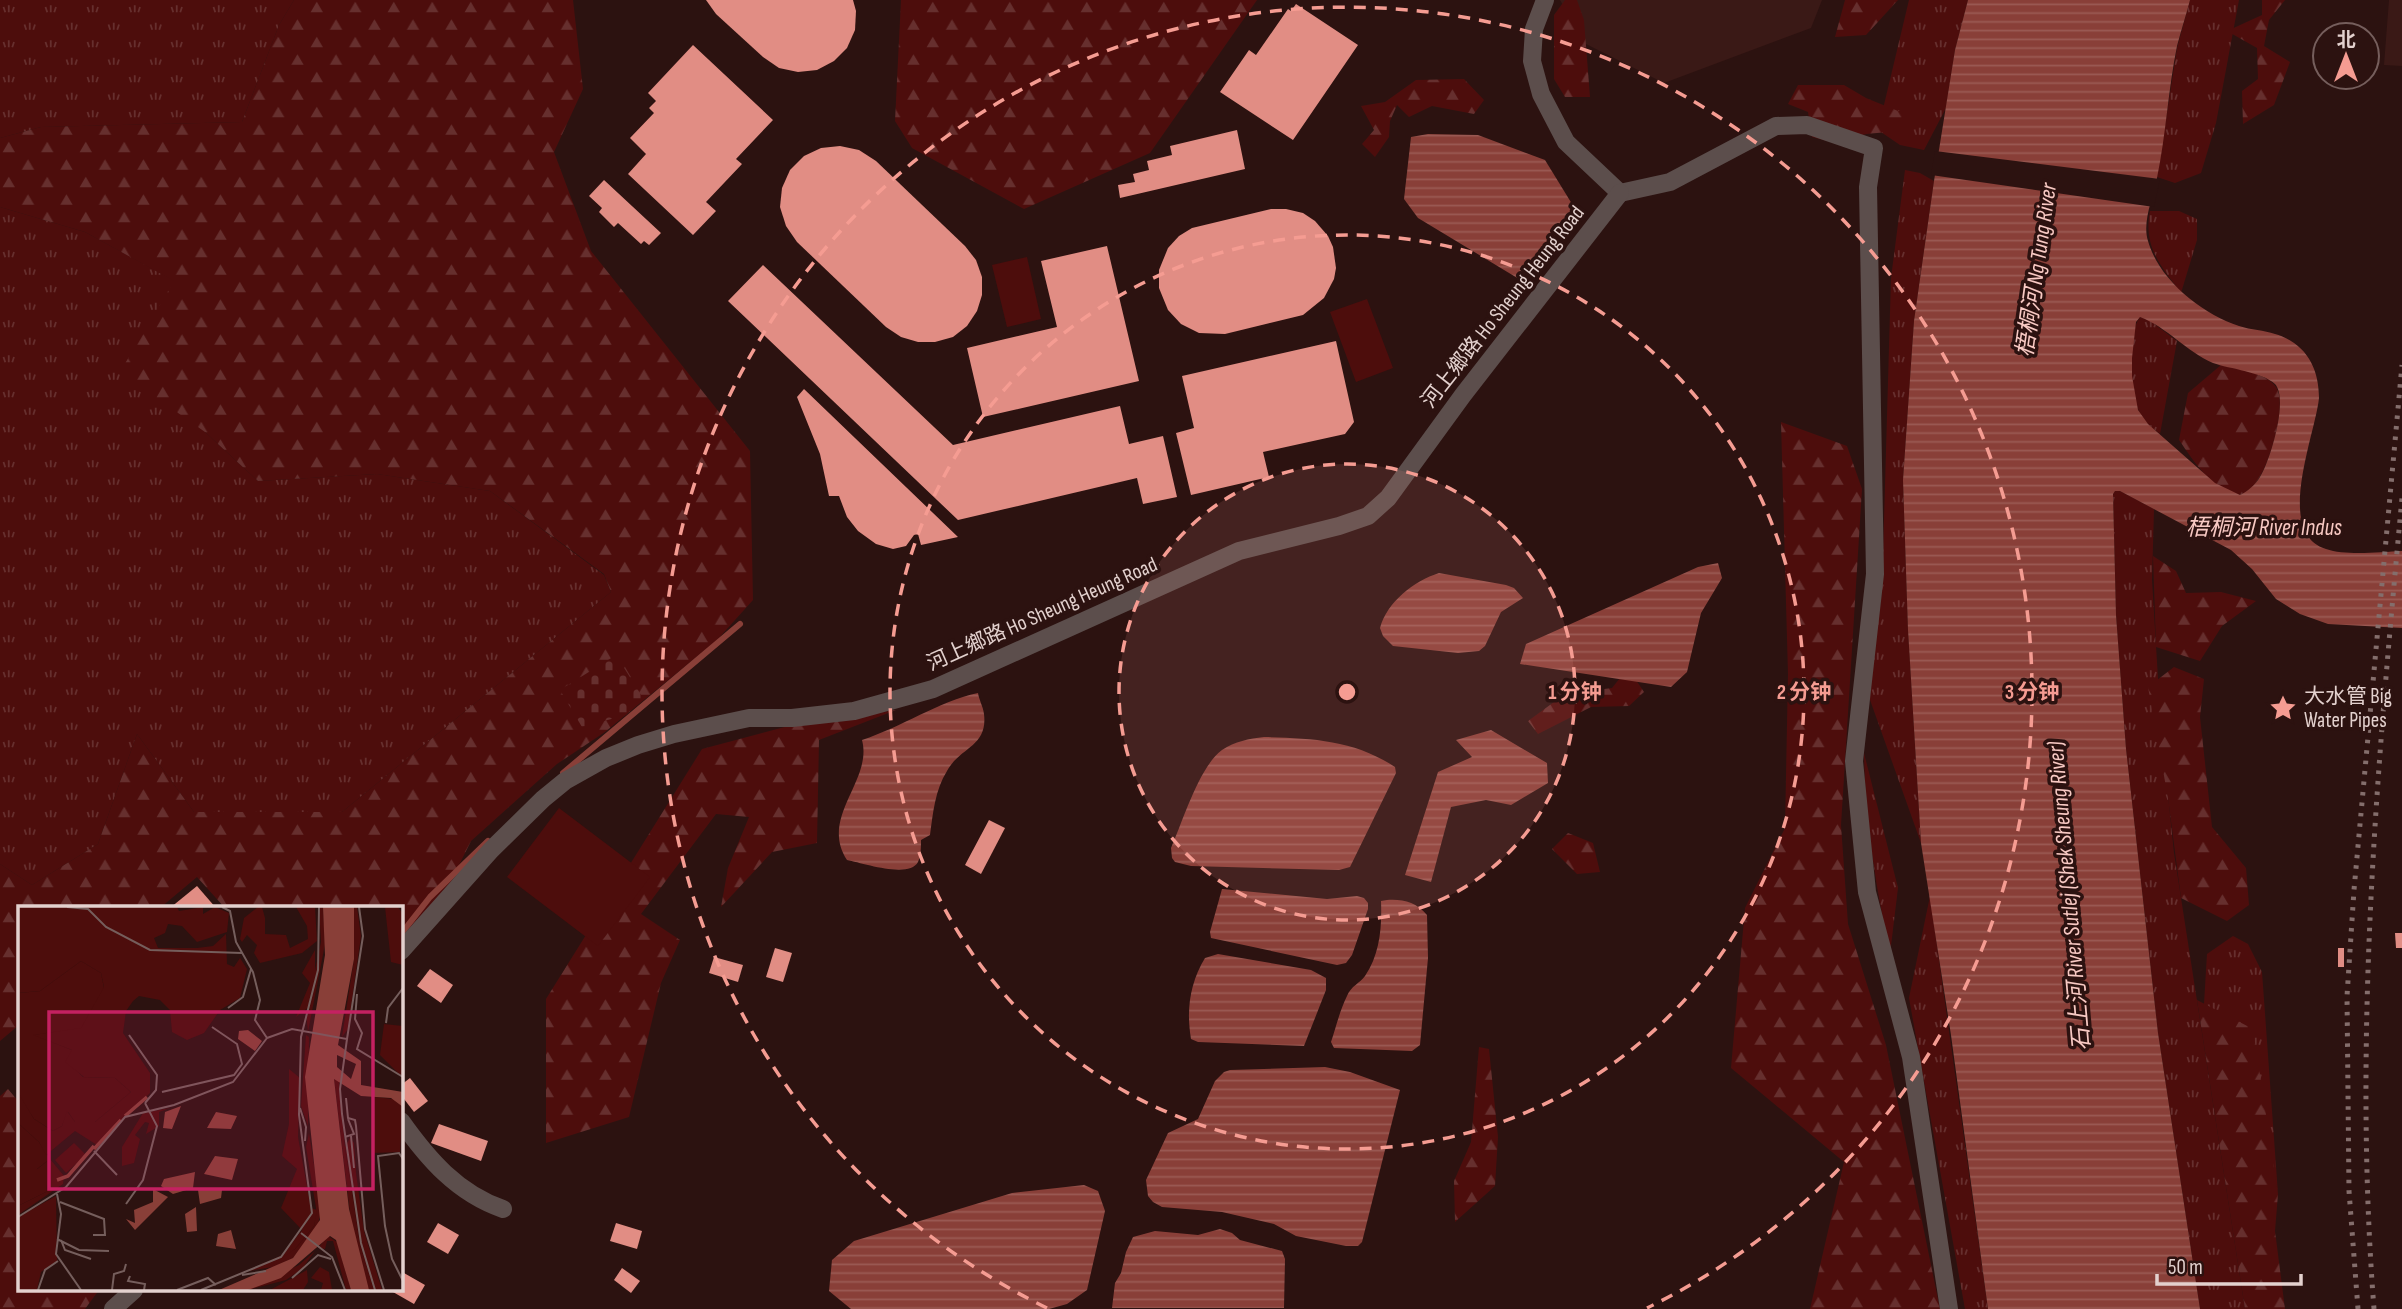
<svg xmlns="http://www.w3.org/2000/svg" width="2402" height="1309" font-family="'Sofia Sans Condensed','Noto Sans SC',sans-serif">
  <defs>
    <pattern id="grass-tufts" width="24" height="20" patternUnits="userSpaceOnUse" patternTransform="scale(1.75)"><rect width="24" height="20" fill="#4d0d0c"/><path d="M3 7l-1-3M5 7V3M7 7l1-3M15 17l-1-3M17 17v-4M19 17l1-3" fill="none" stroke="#662f2e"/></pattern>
    <pattern id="forest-firs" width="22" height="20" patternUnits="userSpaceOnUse" patternTransform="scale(1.75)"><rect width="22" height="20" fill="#4d0d0c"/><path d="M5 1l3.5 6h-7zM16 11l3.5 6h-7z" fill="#662f2e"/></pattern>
    <pattern id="cemetery-stones" width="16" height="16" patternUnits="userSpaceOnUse" patternTransform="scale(1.75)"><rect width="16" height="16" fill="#4d0d0c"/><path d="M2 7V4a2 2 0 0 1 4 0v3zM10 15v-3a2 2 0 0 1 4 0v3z" fill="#662f2e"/></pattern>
    <pattern id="water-rules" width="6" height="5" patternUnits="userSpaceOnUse" patternTransform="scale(1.75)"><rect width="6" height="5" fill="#893f38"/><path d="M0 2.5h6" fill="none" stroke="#9a5a54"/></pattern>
  </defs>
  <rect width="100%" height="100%" fill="#2c1210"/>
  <g fill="#3a1916">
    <path d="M1560,0H1822L1811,28L1664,83L1584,43Z"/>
    <path d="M2389,0H2402V66L2384,65Z"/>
  </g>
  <g fill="url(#grass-tufts)">
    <path d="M0,0H294L279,25L242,122L41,127L0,138Z"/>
    <path d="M1909,0H1968L1955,50L1946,108L1924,150L1900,145L1878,130Z"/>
    <path d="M2190,0H2239L2216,123L2201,173L2175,183L2157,177L2177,48Z"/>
    <path d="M1905,170L1920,173L1934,181L1914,321L1903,480L1908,630L1921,843L1869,697L1882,590L1891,278Z"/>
    <path d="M0,207L85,232L175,281L205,432L258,481L377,474L490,491L604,575L611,592L342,812H194L137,734L98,844L32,885L0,864Z"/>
    <path d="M2150,211H2179L2197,219V240L2181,293C2161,266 2143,247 2150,211Z"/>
    <path d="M2140,317L2149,320L2177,341L2160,434C2151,427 2142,420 2138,409C2130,389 2127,334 2140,317Z"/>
    <path d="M2115,491H2120L2154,509L2152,580L2161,728L2174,853L2245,1309H2200L2158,1033L2126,749L2116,615L2113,494Z"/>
    <path d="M1864,753L1898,888L1890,954C1876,888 1865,821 1864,753Z"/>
    <path d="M1930,896L1988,1309H1965L1909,998Z"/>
    <path d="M2233,936L2248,944L2262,972L2278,1194L2248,1035L2204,1004L2207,954Z"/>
  </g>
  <g fill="url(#forest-firs)">
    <path d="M294,0H573L583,89L554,152L591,251L750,451L753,600L717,640L605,732L557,764L471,841L447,889L401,937V908H225L197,877L160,908H19V1025L0,1041V864L32,885L98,844L137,734L194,812H342L611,592L604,574L490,491L377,474L258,481L205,432L120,372L174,281L85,232L0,207V138L41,127L242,122L279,25Z"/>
    <path d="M901,0H1257L1150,153L1024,209L912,148L895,121Z"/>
    <path d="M1565,0H1577L1584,20L1590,97H1565L1554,79V15Z"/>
    <path d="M1845,0H1898L1866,35L1835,37Z"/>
    <path d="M2262,0H2285L2269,20L2264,46L2290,62L2274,105L2243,124L2242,91L2258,79L2257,48L2227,31L2262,15Z"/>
    <path d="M1464,79L1484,100L1474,114L1432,106L1409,117L1397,105L1390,121L1389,137L1375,157L1362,144L1374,130L1361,106L1385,102L1416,80Z"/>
    <path d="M1798,85H1844L1866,98L1898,111L1924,101L1921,118L1899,131L1866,134L1835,143L1812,137L1808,112L1788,104Z"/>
    <path d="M2221,365C2236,369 2267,373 2276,387C2288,404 2269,466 2257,481C2253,487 2247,492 2240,495C2211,489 2195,463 2179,440L2188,393Z"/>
    <path d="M1781,422L1847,446L1862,489L1841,825L1848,924L1886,1045L1940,1309H1810L1844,1162L1731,1068L1745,908L1785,828L1788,674Z"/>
    <path d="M2153,556L2176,571L2186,593L2221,592L2256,601L2222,626L2200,661L2156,647Z"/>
    <path d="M2174,667L2204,679L2200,717L2212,827L2246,868L2249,905L2227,921L2181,898L2168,798L2148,687Z"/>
    <path d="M1628,668L1644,692L1629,706L1591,707L1538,734L1528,721L1565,694L1612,688Z"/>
    <path d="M896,710L819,740L817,843L772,852L721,907L728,868L749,817L716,814L641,914L680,940L661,983L629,1117L546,1143V999L702,749L796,724Z"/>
    <path d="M1568,833L1593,843L1600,872L1577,874L1552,849Z"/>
    <path d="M2197,1000L2253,1029L2278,1194L2275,1231L2285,1309H2245Z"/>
    <path d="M1479,1047L1489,1049L1498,1137L1495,1186L1455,1222L1454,1181L1471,1142Z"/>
    <path d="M8,1089L19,1102V1290H99L85,1309H0V1096Z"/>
  </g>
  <path fill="url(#cemetery-stones)" d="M616,655L643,698L626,715L582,727L560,690Z"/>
  <g fill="#4d0d0c">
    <path d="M1027,257L1041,319L1007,327L992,265Z"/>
    <path d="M1367,299L1393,368L1356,382L1330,312Z"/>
    <path d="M559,808L650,877L598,946L507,877Z"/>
  </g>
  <g fill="url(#water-rules)" fill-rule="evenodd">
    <path d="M1968,0H2190C2186,15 2181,31 2177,46C2168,90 2166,135 2157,178C2153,198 2142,222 2148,241C2159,280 2202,314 2239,326C2251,330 2264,330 2275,334C2306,343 2319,368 2319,398C2315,436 2274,533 2326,549C2346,556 2380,552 2402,551V628L2328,624L2300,614L2276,599L2252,569L2231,550L2120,491H2115L2113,494L2116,615L2126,749L2158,1033L2200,1309H1988L1951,1035L1921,843L1908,630L1903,480L1914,321L1934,181L1955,50ZM2140,317C2167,327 2187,352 2213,363C2230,369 2262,372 2275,384C2289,399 2270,461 2260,477C2255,485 2248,491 2240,495L2215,483L2148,424L2138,410L2132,376V358L2136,322Z"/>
    <path d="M1428,134L1478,135L1545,160L1580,217L1529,285L1418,218L1404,199L1411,137Z"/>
    <path d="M1718,563L1722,578L1701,613L1687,672L1671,687L1520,664L1526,644L1698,567Z"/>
    <path d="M1439,573L1506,585L1514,588L1523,598L1501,612L1485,646L1479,651L1458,653L1393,646L1383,636L1380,628C1387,602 1414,581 1439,573Z"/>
    <path d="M978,693C979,700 983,706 984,714C988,747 960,747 947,771C935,790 933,813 930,835L921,840C921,847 921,856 918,862C909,879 863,863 847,860C819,817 873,781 862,740C902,727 937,702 978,693Z"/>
    <path d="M1491,730L1547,763L1548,783L1511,805L1486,800L1451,807L1431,882L1405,875L1438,772L1472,757L1456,740Z"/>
    <path d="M1264,737C1311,738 1355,740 1395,767L1396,773L1350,867L1339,870L1191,866L1175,862L1172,858L1171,848C1183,821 1199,767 1222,750C1235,741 1249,739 1264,737Z"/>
    <path d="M1222,889L1327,899L1357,896L1364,898L1368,903V909L1352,955L1346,963L1337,965L1211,938L1210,932Z"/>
    <path d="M1387,900C1403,899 1416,902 1427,915L1428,958L1420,1045L1412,1051L1334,1048L1331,1042C1336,1027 1340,1010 1347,996C1351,986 1360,983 1365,976C1380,954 1382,927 1381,901Z"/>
    <path d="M1218,954L1311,970L1326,978V990L1304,1046L1198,1042L1191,1039C1186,1009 1190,983 1205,958Z"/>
    <path d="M1325,1067L1350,1072L1400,1090L1362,1242L1358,1246H1346L1296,1236L1274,1224L1222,1212L1162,1207L1153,1202L1148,1196L1146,1180L1168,1133L1198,1119L1215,1081L1224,1072L1230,1070Z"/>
    <path d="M1084,1185L1098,1191L1105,1211L1087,1290L1067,1304L1049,1309H851L829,1291L832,1260L854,1241L1012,1193Z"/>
    <path d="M1220,1229L1232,1233L1240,1240L1282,1251L1285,1259L1284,1308H1112L1115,1283L1121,1273L1126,1252L1133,1237L1155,1231L1198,1235Z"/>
  </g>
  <path fill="#2c1210" d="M1935,151L2160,179L2154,207L1931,175Z"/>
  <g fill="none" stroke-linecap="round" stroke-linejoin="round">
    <g stroke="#893f38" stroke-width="6">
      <path d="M563,773L740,624"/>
      <path d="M401,934L430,897L488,841"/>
    </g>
  </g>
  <g fill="#e18d84">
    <path d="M706,0H853L856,11L855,30L847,48L834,61L817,70L798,72L779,68L763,57L716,14Z"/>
    <path d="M1296,4L1358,45L1293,140L1220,92L1249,50L1256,55L1288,9L1291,11Z"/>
    <path d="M693,45L773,120L736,159L742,164L706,202L716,211L693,235L628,174L646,154L630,138L654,113L649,108L656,101L648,93Z"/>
    <path d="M1237,130L1245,169L1120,198L1118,185L1135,182L1133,174L1149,170L1147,161L1172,155L1170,146Z"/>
    <path d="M840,146L859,150L876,161L965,246L976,260L982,277V295L977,311L967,326L953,337L935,342H918L901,337L886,327L797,242L786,226L780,207L782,188L790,170L804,156L821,148Z"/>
    <path d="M604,180L661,233L649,245L644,241L641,244L618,223L614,227L599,212L602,208L589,196Z"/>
    <path d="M1271,209H1286L1303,213L1315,221L1328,236L1333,247L1336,268L1334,279L1324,298L1303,315L1225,334L1199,333L1181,324L1168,310L1159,288V270L1168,248L1179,236L1192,228Z"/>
    <path d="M1107,246L1139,381L983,417L967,348L1057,327L1041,261Z"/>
    <path d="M763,265L953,445L1120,406L1129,444L1163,436L1177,497L1143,504L1137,478L958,520L728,301Z"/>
    <path d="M1336,341L1354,422L1345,434L1263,452L1269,477L1191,495L1176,433L1194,428L1182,376Z"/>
    <path d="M804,389L958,537L921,545L918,534L914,535L906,546L893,549L876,544L858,531L847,517L839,496H829L820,454L797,397Z"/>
    <path d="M989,820L1005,828L981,874L965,865Z"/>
    <path d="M197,886L216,908H170Z"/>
    <path d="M2395,933H2402V948H2396Z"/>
    <path d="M775,948L792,953L783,982L766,977Z"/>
    <rect x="2338" y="948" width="6" height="19"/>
    <path d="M714,957L743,965L738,982L709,973Z"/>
    <path d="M430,969L453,985L441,1003L417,986Z"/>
    <path d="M410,1078L428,1101L414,1112L401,1095V1085Z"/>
    <path d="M439,1124L488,1141L481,1161L431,1143Z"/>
    <path d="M438,1223L459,1235L448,1254L427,1242Z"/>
    <path d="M616,1223L642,1231L637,1249L610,1241Z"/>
    <path d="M622,1268L640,1281L631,1293L614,1280Z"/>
    <path d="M404,1273L425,1285L414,1304L393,1292L401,1290V1278Z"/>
  </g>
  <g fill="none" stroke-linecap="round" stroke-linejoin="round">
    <g stroke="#5c4e4c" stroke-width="18">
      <path d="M1545,0L1534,29L1532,61L1541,94L1566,142L1620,193"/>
      <path d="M1620,193L1670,182L1776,126L1807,125L1874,148L1868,187L1875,574L1854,761L1867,892L1911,1057L1949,1309"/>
      <path d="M401,951L491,850L543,799L565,781L606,758L638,745L674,734L749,718H792L854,711L933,689L1239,551L1339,526L1368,516L1388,498L1463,395L1620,193"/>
      <path d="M401,1121C428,1159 457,1193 503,1209"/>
      <path d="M113,1309L134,1290"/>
    </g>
    <g stroke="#846e6c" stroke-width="5" stroke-dasharray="3.5 7" stroke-linecap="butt">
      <path d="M2358,1309L2349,1191L2347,996L2354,890L2402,365"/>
      <path d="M2374,1309C2353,1039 2377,767 2402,498"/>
    </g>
  </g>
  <circle cx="1347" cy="692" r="228" fill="#f59c92" fill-opacity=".12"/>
  <g fill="none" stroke="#f59c92" stroke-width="3.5" stroke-dasharray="12 9">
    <circle cx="1347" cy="692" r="228"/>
    <circle cx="1347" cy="692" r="457"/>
    <path d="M1047 1308A685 685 0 1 1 1647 1308"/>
  </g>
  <defs>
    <g id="sight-bare" transform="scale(2.1)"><path d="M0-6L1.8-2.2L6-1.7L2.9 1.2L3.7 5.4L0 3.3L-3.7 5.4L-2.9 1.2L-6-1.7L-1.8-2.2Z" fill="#f59c92" stroke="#2c1210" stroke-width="2.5" paint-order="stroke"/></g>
  </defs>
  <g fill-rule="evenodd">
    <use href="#sight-bare" x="2283" y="708"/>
  </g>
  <g text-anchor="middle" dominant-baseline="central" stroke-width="7" stroke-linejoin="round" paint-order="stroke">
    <g font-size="21" fill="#e3d1ce" stroke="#2c1210">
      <text transform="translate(1503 307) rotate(-52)">河上鄉路 Ho Sheung Heung Road</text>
      <text transform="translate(1042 614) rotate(-24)">河上鄉路 Ho Sheung Heung Road</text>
    </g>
    <g font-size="21" fill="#e3d1ce" stroke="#2c1210" text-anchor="start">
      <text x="2304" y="696">大水管 Big<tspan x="2304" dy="24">Water Pipes</tspan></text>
    </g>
    <g font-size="23" font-style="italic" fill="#f8c9c3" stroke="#2c1210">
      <text transform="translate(2037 270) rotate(-82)">梧桐河 Ng Tung River</text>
      <text x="2264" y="528">梧桐河 River Indus</text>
      <text transform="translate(2069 896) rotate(-95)">石上河 River Sutlej (Shek Sheung River)</text>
    </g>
  </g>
  <g transform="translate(18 906)">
    <rect width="385" height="385" fill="#2c1210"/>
    <path d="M301,1H305L307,38L290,126L288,107L303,36ZM336,1H339L343,30L330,123L324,131L336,53ZM63,55L83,67L86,82L63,123L17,129L54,144L58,164L65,171L97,172L113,186L77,216H57L50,206L44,220L35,225L16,213L0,188V87L22,85ZM288,129L291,131L290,220L283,200ZM316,173L321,175L327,241L332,232L336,237L338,267L334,246L327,242L342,338L356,384H351L346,372L333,316ZM0,217L21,236L32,253L19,263L31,264L28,286L0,300ZM291,227L303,304L300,319L275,352L255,361L230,365L277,343L296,320L298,302L288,241ZM310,330L319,336L333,384H328L315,335H309L307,343L300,342ZM297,345L284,363L268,374L229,384L281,359Z" fill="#4d0d0c"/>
    <path d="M0,1H159L161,5L185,1V8L197,1L211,7L209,26L179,36L164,20L150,18L147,27L136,32L140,42H179L195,40L208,28L209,58L216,61L222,52L229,63L222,92L202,104L186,127L169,134L154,126L152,104L142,94L121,90L115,95L108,105L105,127L132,167V187L79,239L57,225L28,249L21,236L0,217L1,188L16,213L35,225L44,220L49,205L57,216H77L113,186L97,172L66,171L47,156L54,144L15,129L63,122L86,81L83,67L63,55L22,85L0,87ZM240,1H244L247,12V28L268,29L272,42L290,33L289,20L278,1H297L299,35L284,47L242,57L236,47L239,39L229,29L224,36L222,33L226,12ZM297,44V86L292,100L278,111L292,77L284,67ZM366,118L385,120V178L383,170L362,149ZM271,163L282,172L280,231L293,302L299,304L296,320L277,343L261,354L284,324L263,302L279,263L264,250L271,218ZM357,191L375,193L385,201L382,246L355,247ZM152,202L141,206V220L128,228L131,217L127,216L117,229L122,233L116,257L104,260V241L125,207ZM327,241L335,245L346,325L364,384H356L342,338ZM32,253L46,270L45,278L0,309V300L28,286L30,264H18ZM38,290L39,355L23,366L19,384H0V311Z" fill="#4d0d0c"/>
    <path d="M367,1H380L385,8V59L373,56ZM302,361L311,366L314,384H303L305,377L293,372ZM289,364L290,376L285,384H252Z" fill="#4d0d0c"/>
    <path d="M56,237L68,249L48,267L37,254Z" fill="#4d0d0c"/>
    <path d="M305,1H336V53L320,139L343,155V179L385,186V201L373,192L343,190L316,173L331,303L351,384H333L318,334L312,330L263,372L230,384H201L275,352L302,314L287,171L307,49ZM319,149L338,158L333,173L319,161ZM230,124L244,135L237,145L220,133L221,125ZM163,200L154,223L145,222L147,206ZM198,206L219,210L213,223L189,222ZM197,250L220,253L214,274L186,268ZM177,266L175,282L155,288L143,280L146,273ZM135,283L150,291L117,324L108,313L117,317L116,304L135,296ZM180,284H204L203,292L182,298ZM178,301L179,325L169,326L167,308ZM213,324L218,343L198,340L200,328Z" fill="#893f38" fill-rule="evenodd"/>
    <path fill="none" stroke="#893f38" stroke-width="3.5" d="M107,210L129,191M76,243L103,214M39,274L50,270L76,240"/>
    <path fill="none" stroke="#755e5c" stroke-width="2" d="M49,1L70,3L88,21L132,44L224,47M204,1L212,5L218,36L235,66L242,94L237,114L249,132M339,88L337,113L344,127L339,143L385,171M210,102L225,91L233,63M368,117L370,102L385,82M111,129L139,169L138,184L127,197M249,132L274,123L329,133L322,183L324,208L343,337L357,384M329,133L345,30L341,1M144,186L216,169L224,158L219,138L194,121M328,192L330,212L337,214L338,220L347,323L366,384M282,202L288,221L287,235M333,230L336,262M327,231L336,228L330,213M76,245L99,269M385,253L381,247L360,250L367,320L374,353L385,375M39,288L43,308L38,348L63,384M42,296L86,313L87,329H75M108,298L125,274L139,220L127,197M0,311L48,281L107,211L156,199L215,176L249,132M283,327L314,351L327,384M39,333L61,344L91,345M43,334L47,344L73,353M224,369L248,365M112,370L110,375L127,378L126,384M274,372L300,349L313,353M20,384L27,364L40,355M94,384L96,368L106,365L108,358M159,384L190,372L198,379M183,384L263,351L294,307L281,209L283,131L300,64L301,1"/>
    <path fill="#c42161" fill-opacity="0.15" stroke="#c42161" stroke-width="3.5" d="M31,106H355V283H31Z"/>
    <rect width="385" height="385" fill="none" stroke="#e3d1ce" stroke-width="3.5"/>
  </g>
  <circle cx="1347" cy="692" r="10" fill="#f59c92" stroke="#2c1210" stroke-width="3.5"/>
  <g font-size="21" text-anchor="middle" font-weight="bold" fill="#f59c92" stroke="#2c1210" stroke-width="7" stroke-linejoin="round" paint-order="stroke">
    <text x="1575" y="699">1 分钟</text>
    <text x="1804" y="699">2 分钟</text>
    <text x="2032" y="699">3 分钟</text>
  </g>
  <g transform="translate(2346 56)"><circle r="33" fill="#2c1210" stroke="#755e5c" stroke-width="2"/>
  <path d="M0-5L12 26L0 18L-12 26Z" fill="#f59c92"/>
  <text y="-10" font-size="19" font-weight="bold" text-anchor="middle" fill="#e3d1ce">北</text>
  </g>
  <path d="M2157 1274v10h144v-10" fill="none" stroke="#e3d1ce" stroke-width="3.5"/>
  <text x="2168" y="1274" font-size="21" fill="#e3d1ce" stroke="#2c1210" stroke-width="5" paint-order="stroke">50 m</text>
</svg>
